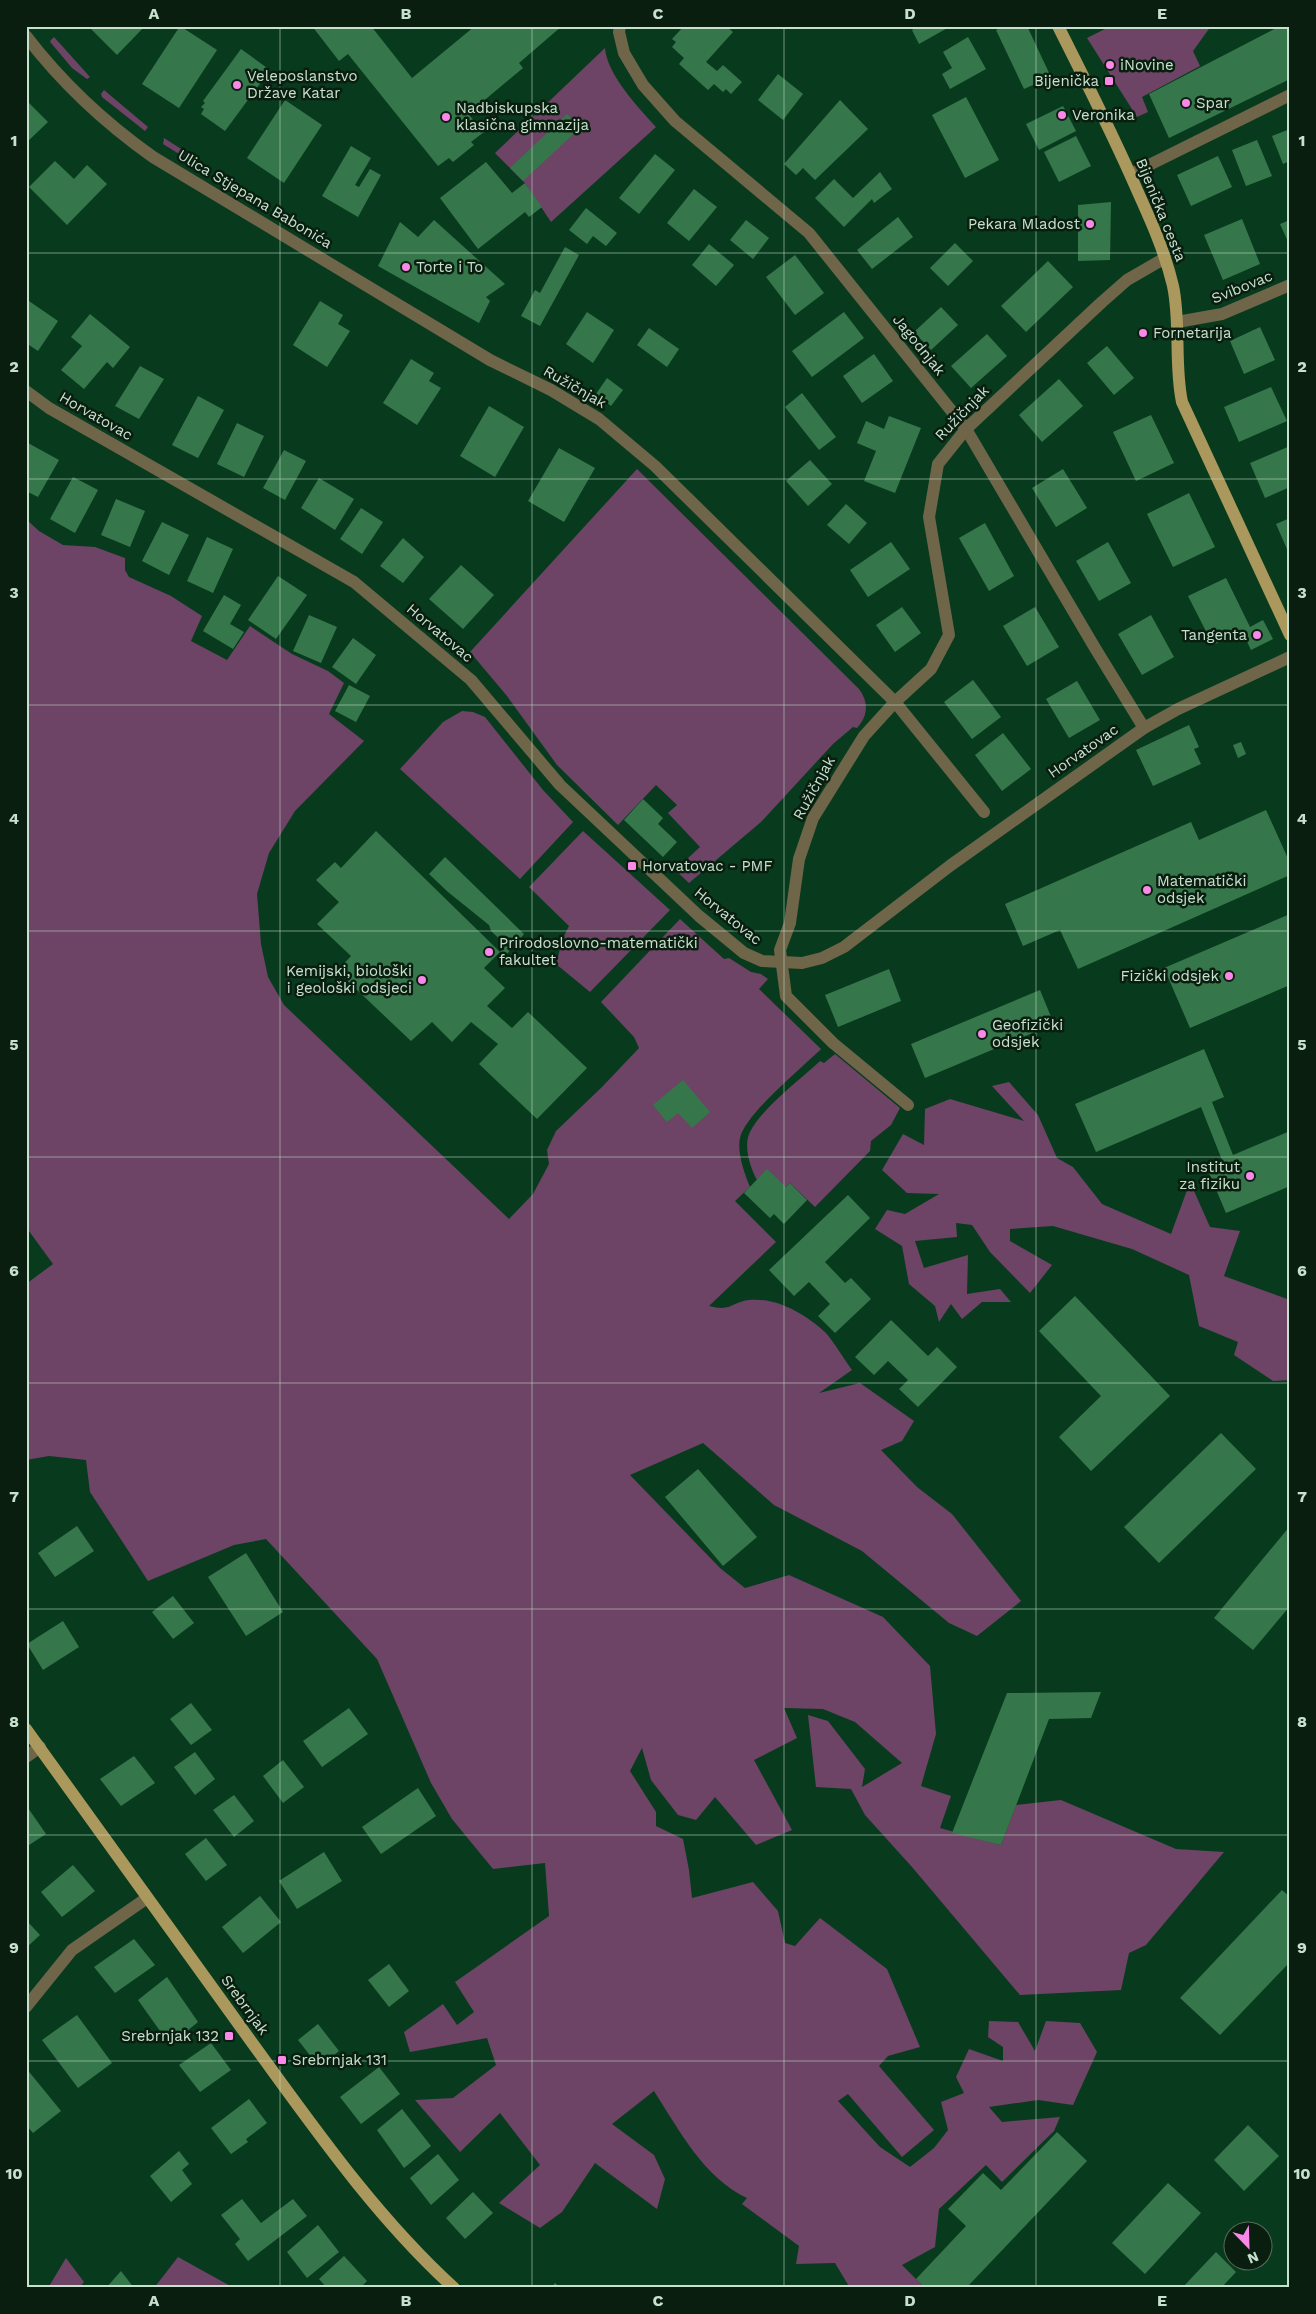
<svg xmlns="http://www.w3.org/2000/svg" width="1316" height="2314" font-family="'Work Sans',sans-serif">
  <rect width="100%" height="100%" fill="#083b1d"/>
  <g fill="#6d4366">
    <path d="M1111,26H1211L1193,51L1200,66L1142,97L1148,112L1137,117L1087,38Z"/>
    <path d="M54,37L90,77L87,79L72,68L51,43L50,41Z"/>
    <path d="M605,48C607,75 639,108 656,127L551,222L525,183L495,153Z"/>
    <path d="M104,90L148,127L145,131L102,97L101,94Z"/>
    <path d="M164,138L200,161L197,165L163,144Z"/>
    <path d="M216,172L266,202L264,205L215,176Z"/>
    <path d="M283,212L332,242L331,246L283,217Z"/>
    <path d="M637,469L859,689C869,702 868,716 857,728L853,727L833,744L761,822L689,883L675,870L700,847L668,813L677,805L656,785L618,825L557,765L507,696L470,652Z"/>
    <path d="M26,519L39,531L63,545L95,547L125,558V570L129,577L171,596L202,616L191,641L227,660L250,626L292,654L328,671L344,683L329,714L364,741L295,811L269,853L257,894L261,944L268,977L284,1005L509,1219L533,1194L549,1164L547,1150L556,1131L602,1087L639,1048L634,1037L601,1002L680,919L724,959L729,958L751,972L761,974L768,979L759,989L821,1049C802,1068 745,1114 740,1138C737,1153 744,1172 750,1187L735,1201L776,1242L709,1306C732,1312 731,1302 749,1300C777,1297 805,1314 825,1332C835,1343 843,1358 852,1370L819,1393L860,1383L914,1421L902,1441L881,1450L917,1487L952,1514L1021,1601L977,1636L949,1623L862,1551L774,1505L703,1443L630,1475L720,1568L745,1588L789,1575L883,1617L930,1666L936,1734L921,1786L951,1796L940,1828L1001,1845L1016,1805L1061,1800L1176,1849L1224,1852L1146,1945L1129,1953L1121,1990L1020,1995L912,1867L865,1815L851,1789L816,1787L808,1715L828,1721L865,1769L862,1787L902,1763L855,1722L823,1709L784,1708L797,1738L754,1760L792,1830L756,1845L715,1797L696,1820L678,1815L651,1780L642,1748L630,1771L656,1812V1826L683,1839L689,1870L692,1898L753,1882L778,1911L785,1943L795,1946L820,1918L887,1969L920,2047L888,2056L879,2066L934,2130L902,2157L848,2094L838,2101L880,2147L910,2167L934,2148L948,2130L941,2102L964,2093L956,2077L969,2049L1003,2061V2047L988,2037L989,2021L1018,2022L1035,2051L1046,2021L1080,2023L1097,2052L1073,2105L1038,2100L989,2107L1002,2122L1060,2117L1054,2131L1002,2182L986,2165L939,2209L935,2247L902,2265L925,2288H850L835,2263L796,2264L799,2246L742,2204L747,2198C704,2178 679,2130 654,2091L612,2124L654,2155L665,2179L657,2209L595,2163L562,2212L540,2228L499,2203L540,2165L500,2113L460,2152L415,2100L453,2098L496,2065L487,2038L410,2052L404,2032L443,2004L457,2025L474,2012L455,1982L549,1916L545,1863L493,1869L452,1819L431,1783L377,1659L266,1539L234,1545L148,1581L90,1492L86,1460L49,1456L26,1460V1284L53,1264L26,1227Z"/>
    <path d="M462,711L473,712L485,717L543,790L573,822L520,879L400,769L443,722Z"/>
    <path d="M583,831L670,910L590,992L556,964L563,938L569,926L529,887Z"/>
    <path d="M835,1054L900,1108L891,1125L871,1141L870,1151L815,1207L790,1183L786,1187L757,1180C750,1167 743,1146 750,1132C761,1109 801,1079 820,1061L824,1063Z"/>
    <path d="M1009,1082L1038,1115L1057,1158L1073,1167L1102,1204L1171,1234L1190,1182L1210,1227L1240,1231L1224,1276L1290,1300V1380L1273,1381L1234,1355L1238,1342L1199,1326L1189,1275L1132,1249L1053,1226L1010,1229V1241L1052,1265L1030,1293L990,1252L972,1225L956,1223L957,1237L915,1241L924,1268L968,1255L967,1294L1000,1289L1011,1302H982L962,1319L951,1304L939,1322L935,1306L909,1284L902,1246L875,1229L887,1210L905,1214L939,1194L907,1193L882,1170L903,1134L924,1145L925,1109L950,1099L1024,1121L992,1086Z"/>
    <path d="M178,2257L234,2288H154Z"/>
    <path d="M66,2258L84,2282L79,2288H48Z"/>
  </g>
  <g fill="#35774b">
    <path d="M88,26L127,27L145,26L117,55Z"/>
    <path d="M180,26L217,50L179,108L142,84Z"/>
    <path d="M312,26H371L412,78L475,26H562L519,63L523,68L468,114L484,132L471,142L474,145L453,162L449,158L438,166L348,54L339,61Z"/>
    <path d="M684,26H726L733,32L706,62L717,71L723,65L742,82L731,94L726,89L723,92L714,84L708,90L679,64L684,58L672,47L676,42L672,39Z"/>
    <path d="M919,26H951L919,44L912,30Z"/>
    <path d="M1005,26H1027L1051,77L1024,89L996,30Z"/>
    <path d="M1280,26H1290V79L1169,138L1149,94Z"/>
    <path d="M968,37L986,69L950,89L942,74L952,68L943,52Z"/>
    <path d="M241,49L270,70L225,131L201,114L204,109L201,107L205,103L203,101Z"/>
    <path d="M778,74L803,94L783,120L758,100Z"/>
    <path d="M966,97L999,160L965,178L932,115Z"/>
    <path d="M26,100L48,122L26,143Z"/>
    <path d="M285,100L322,125L284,183L247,158Z"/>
    <path d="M840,100L868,129L815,180L803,168L796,175L784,164Z"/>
    <path d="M1063,106L1076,131L1039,150L1026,124Z"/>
    <path d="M567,114L580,128L523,181L510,168Z"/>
    <path d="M1290,129V161L1283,164L1272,136Z"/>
    <path d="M1076,136L1091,166L1059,182L1044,152Z"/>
    <path d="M1257,140L1272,176L1246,186L1232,150Z"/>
    <path d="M351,146L371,158L355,185L359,187L370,169L381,175L358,217L322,196Z"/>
    <path d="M655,154L675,170L639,214L619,198Z"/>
    <path d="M1218,156L1232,187L1191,206L1177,175Z"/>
    <path d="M55,161L74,179L87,165L107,184L67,225L29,187Z"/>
    <path d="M486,162L512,193L525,183L542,207L529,217L525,212L478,249L440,198Z"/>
    <path d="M880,172L892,189L874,203L872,199L844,227L815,198L834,179L853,198Z"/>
    <path d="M694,189L717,207L689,241L667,223Z"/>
    <path d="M1111,202L1110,260L1078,261V205Z"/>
    <path d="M586,208L617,233L606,246L593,236L587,244L569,230Z"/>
    <path d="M898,217L913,237L872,269L857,250Z"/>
    <path d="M1242,219L1260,264L1223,280L1204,235Z"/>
    <path d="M434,220L505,284L486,297L490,301L479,323L378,266L400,222L418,237Z"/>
    <path d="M746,220L769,238L753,259L730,240Z"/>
    <path d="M1290,220V246L1280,224Z"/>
    <path d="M955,243L973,261L948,286L930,268Z"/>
    <path d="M709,244L734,265L716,286L692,265Z"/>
    <path d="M565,247L579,255L540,326L521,316L535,290L540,293Z"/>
    <path d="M795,255L824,293L795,315L766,277Z"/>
    <path d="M1048,261L1073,287L1026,332L1001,306Z"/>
    <path d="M26,299L58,321L38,351L26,343Z"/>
    <path d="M320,301L343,315L338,324L350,331L327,367L293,345Z"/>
    <path d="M941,307L958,325L931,350L914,332Z"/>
    <path d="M587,312L614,330L593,363L566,344Z"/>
    <path d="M844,312L864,338L812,377L792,351Z"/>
    <path d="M90,314L130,347L113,368L107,362L84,389L61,370L82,346L71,337Z"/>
    <path d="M1260,327L1275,360L1244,374L1230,341Z"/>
    <path d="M649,328L679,349L667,367L637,345Z"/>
    <path d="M987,334L1007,356L971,388L951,366Z"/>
    <path d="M1107,346L1134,378L1114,395L1087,363Z"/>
    <path d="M874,354L893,381L862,403L843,376Z"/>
    <path d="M411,359L434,373L429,381L441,388L417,425L383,403Z"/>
    <path d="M140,366L164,379L139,419L115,406Z"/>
    <path d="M607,378L623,390L611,406L596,394Z"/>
    <path d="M1059,379L1083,406L1042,442L1019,415Z"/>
    <path d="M1271,387L1287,421L1239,442L1224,407Z"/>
    <path d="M802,393L836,437L819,450L785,407Z"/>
    <path d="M198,396L224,410L198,458L172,445Z"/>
    <path d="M489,406L524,427L495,477L460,456Z"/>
    <path d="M1151,415L1174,463L1136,481L1113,432Z"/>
    <path d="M889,416L921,428L895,493L864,481L876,451L857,443L866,421L884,429Z"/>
    <path d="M237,423L264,436L244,477L217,464Z"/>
    <path d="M28,443L59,460L38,497L26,491Z"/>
    <path d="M1290,446V487L1265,498L1250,463Z"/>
    <path d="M559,448L595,468L564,522L528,501Z"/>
    <path d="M284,450L306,461L285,500L263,488Z"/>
    <path d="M810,460L832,484L808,506L786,481Z"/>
    <path d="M1063,469L1087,508L1056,527L1032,488Z"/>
    <path d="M73,477L98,490L75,533L50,519Z"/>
    <path d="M319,478L354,499L335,530L301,508Z"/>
    <path d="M1189,493L1215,547L1173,567L1147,514Z"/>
    <path d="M116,499L145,511L130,547L101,535Z"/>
    <path d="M846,504L867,523L849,544L827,525Z"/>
    <path d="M361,508L383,522L362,554L340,539Z"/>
    <path d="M1290,518V556L1276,524Z"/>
    <path d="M162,522L189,535L169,575L142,561Z"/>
    <path d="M985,523L1014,576L989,591L959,538Z"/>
    <path d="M207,537L233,549L213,593L187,581Z"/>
    <path d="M403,538L424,557L403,583L380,566Z"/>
    <path d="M891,542L910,569L868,597L850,570Z"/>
    <path d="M1108,542L1131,583L1099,601L1076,561Z"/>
    <path d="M461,565L494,595L463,629L429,599Z"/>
    <path d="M278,576L307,595L276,639L248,620Z"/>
    <path d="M1226,578L1250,627L1263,620L1273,639L1251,650L1242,631L1213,645L1188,596Z"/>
    <path d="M224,595L241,605L230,624L244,632L233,649L203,631Z"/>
    <path d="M902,607L921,633L895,652L876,625Z"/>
    <path d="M1035,607L1059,647L1027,666L1003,626Z"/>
    <path d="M309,615L337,627L321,663L293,651Z"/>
    <path d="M1151,615L1174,657L1142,675L1118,634Z"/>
    <path d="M353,638L376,655L356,684L332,667Z"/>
    <path d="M973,680L1001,717L972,739L944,702Z"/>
    <path d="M1077,681L1100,720L1069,738L1046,699Z"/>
    <path d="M349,685L370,696L356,722L335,711Z"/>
    <path d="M1189,725L1199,747L1194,749L1201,764L1153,786L1136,750Z"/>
    <path d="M1003,733L1031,769L1002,791L975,755Z"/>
    <path d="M1241,742L1246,754L1238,758L1233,745Z"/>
    <path d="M643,799L663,818L658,824L677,842L663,857L624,820Z"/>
    <path d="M1266,810L1290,863V875L1078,969L1060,930L1023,946L1005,904L1191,822L1199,840Z"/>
    <path d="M376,831L500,952L506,945L491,931L489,925L448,892L429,874L445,857L524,934L506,955L500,952L484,968L505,988L487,1006L512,1028L528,1012L587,1068L537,1119L479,1064L498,1044L471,1022L452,1042L432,1022L411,1041L337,971L351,956L317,924L339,902L316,880L335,862L341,868Z"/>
    <path d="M1290,914V985L1190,1028L1164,968Z"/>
    <path d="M889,969L901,1001L838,1027L825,995Z"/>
    <path d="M1040,990L1054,1024L925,1078L911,1044Z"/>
    <path d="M1204,1049L1224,1097L1212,1102L1233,1155L1290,1131V1186L1226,1213L1206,1166L1222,1160L1201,1107L1096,1152L1075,1104Z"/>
    <path d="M683,1080L710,1112L692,1128L678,1113L667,1122L653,1105Z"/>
    <path d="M767,1169L786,1187L790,1183L807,1200L784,1224L774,1214L770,1218L744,1193Z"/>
    <path d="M848,1195L870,1218L825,1262L845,1283L851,1278L871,1299L835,1333L818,1316L830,1304L809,1282L794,1296L769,1270Z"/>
    <path d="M1075,1296L1170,1396L1091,1471L1059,1437L1101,1396L1039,1331Z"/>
    <path d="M891,1320L928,1356L937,1347L957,1367L918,1407L899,1389L908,1380L888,1361L874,1375L855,1357Z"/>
    <path d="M1221,1433L1256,1469L1159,1563L1124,1527Z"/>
    <path d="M698,1469L757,1537L723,1566L665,1497Z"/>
    <path d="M77,1526L94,1551L55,1577L38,1553Z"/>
    <path d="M1290,1526V1606L1253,1650L1214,1618Z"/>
    <path d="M246,1553L283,1612L246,1636L208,1577Z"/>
    <path d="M173,1596L194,1623L173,1639L152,1612Z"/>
    <path d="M63,1621L79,1647L43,1670L27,1644Z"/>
    <path d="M1101,1692L1091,1718L1049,1719L1001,1845L952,1833L1007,1693Z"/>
    <path d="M191,1703L212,1730L191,1745L170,1719Z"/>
    <path d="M349,1708L368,1734L322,1767L303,1741Z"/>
    <path d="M195,1752L215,1779L195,1795L174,1767Z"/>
    <path d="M134,1756L155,1783L121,1806L100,1779Z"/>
    <path d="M283,1760L304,1787L283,1803L263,1776Z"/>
    <path d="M418,1788L436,1816L381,1854L362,1827Z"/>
    <path d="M234,1795L254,1821L234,1837L213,1810Z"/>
    <path d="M26,1805L46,1834L26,1847Z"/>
    <path d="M206,1838L227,1865L206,1881L185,1854Z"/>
    <path d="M324,1852L342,1881L297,1909L279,1881Z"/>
    <path d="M73,1865L95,1891L62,1917L41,1892Z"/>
    <path d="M1282,1890L1290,1897V1962L1220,2035L1180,1998Z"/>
    <path d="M260,1896L281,1922L243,1953L222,1927Z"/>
    <path d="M26,1920L40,1935L26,1948Z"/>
    <path d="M134,1939L155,1965L115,1993L94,1967Z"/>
    <path d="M389,1964L409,1991L389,2007L368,1980Z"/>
    <path d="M167,1977L198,2022L170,2045L138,2000Z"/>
    <path d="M77,2015L112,2063L78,2088L42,2040Z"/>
    <path d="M318,2024L339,2051L319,2067L298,2040Z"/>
    <path d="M211,2043L231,2070L200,2092L179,2065Z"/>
    <path d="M379,2067L400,2094L361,2124L340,2097Z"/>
    <path d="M26,2068L61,2111L33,2133L26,2125Z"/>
    <path d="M249,2099L267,2123L246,2139L248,2142L231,2154L211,2128Z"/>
    <path d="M402,2109L431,2146L404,2168L377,2130Z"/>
    <path d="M1248,2125L1279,2156L1244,2191L1214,2160Z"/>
    <path d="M1057,2132L1087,2161L969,2285L972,2288H925L916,2279L966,2226L948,2209L983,2173L1001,2190Z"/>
    <path d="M179,2151L189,2164L182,2170L192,2184L171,2202L150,2176Z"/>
    <path d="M438,2154L459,2180L431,2205L410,2178Z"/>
    <path d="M1168,2183L1201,2213L1145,2274L1112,2243Z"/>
    <path d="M473,2192L493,2213L465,2239L446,2218Z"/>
    <path d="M242,2199L261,2223L293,2199L307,2216L248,2261L235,2244L240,2239L221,2215Z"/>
    <path d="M318,2225L339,2252L307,2278L287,2252Z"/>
    <path d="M1216,2252L1236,2272L1221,2288H1182Z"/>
    <path d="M344,2256L367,2281L360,2288H327L319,2279Z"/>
    <path d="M121,2271L134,2288H106Z"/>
    <path d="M555,2283L561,2288H551Z"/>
  </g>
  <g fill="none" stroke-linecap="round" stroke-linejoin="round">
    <g stroke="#6f6549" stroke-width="12">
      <path d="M620,26L619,32L624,53L643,85L675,121L809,233L966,429L1095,648L1144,728"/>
      <path d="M26,36C62,83 105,123 153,157L490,360L551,390L599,419L655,466L895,702L984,812"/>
      <path d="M1131,174L1290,95"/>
      <path d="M1177,322L1222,314L1290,285"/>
      <path d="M26,391L49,408L354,582L471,680L560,785L699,916L744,953L762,961L802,963L822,958L844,947L951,865L1144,728L1178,709L1290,657"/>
      <path d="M908,1105L833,1043L786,996L780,950L790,923L799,859L813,818L864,736L895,702L931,669L949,635L929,517L938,464L966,429L1102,302L1127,280L1165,258"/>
      <path d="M26,1757L40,1747"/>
      <path d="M26,2007L72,1950L147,1898"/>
    </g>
    <g stroke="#ab985c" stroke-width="12">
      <path d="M1058,26C1085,80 1113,134 1137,190C1151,221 1165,252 1173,286C1181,324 1174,364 1182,402L1290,635"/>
      <path d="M26,1729C101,1834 177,1939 253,2044C315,2129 376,2217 454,2288"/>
    </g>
  </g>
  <path fill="none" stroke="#c8e1ce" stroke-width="1" stroke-opacity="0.55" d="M280,26V2288M532,26V2288M784,26V2288M1036,26V2288M26,253H1290M26,479H1290M26,705H1290M26,931H1290M26,1157H1290M26,1383H1290M26,1609H1290M26,1835H1290M26,2061H1290"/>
  <g fill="#f988e9" stroke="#0a1e10" stroke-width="2">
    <circle cx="1110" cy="65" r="5"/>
    <rect x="1104" y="76" width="10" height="10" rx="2.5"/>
    <circle cx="237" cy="85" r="5"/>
    <circle cx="1186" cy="103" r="5"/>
    <circle cx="1062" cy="115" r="5"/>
    <circle cx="446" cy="117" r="5"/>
    <circle cx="1090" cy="224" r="5"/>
    <circle cx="406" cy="267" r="5"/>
    <circle cx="1143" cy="333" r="5"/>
    <circle cx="1257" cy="635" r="5"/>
    <rect x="627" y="861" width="10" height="10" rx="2.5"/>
    <circle cx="1147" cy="890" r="5"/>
    <circle cx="489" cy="952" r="5"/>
    <circle cx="1229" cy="976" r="5"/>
    <circle cx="422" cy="980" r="5"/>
    <circle cx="982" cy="1034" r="5"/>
    <circle cx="1250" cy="1176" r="5"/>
    <rect x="224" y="2031" width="10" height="10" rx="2.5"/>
    <rect x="277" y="2055" width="10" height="10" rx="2.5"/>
  </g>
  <g text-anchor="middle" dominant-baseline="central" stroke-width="5" stroke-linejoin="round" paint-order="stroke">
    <g font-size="15" fill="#c8e1ce" stroke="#0a1e10" text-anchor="start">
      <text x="1120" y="65">iNovine</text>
      <text x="247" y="76">Veleposlanstvo<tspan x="247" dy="17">Države Katar</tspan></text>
      <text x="1099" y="81" text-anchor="end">Bijenička</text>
      <text x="1196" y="103">Spar</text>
      <text x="456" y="108">Nadbiskupska<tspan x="456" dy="17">klasična gimnazija</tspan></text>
      <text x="1072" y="115">Veronika</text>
      <text x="1080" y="224" text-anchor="end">Pekara Mladost</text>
      <text x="416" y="267">Torte i To</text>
      <text x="1153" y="333">Fornetarija</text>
      <text x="1247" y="635" text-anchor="end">Tangenta</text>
      <text x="642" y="866">Horvatovac - PMF</text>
      <text x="1157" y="881">Matematički<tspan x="1157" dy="17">odsjek</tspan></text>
      <text x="499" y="943">Prirodoslovno-matematički<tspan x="499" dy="17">fakultet</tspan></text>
      <text x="412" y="971" text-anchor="end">Kemijski, biološki<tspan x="412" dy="17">i geološki odsjeci</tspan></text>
      <text x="1219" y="976" text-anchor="end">Fizički odsjek</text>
      <text x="992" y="1025">Geofizički<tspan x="992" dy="17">odsjek</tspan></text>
      <text x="1240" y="1167" text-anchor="end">Institut<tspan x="1240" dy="17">za fiziku</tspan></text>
      <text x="219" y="2036" text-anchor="end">Srebrnjak 132</text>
      <text x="292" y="2060">Srebrnjak 131</text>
    </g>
    <g font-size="15" fill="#c8e1ce" stroke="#0a1e10">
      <text transform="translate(255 199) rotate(31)">Ulica Stjepana Babonića</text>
      <text transform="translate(1161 210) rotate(68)">Bijenička cesta</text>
      <text transform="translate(1242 287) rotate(-22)">Svibovac</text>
      <text transform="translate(919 345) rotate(51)">Jagodnjak</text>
      <text transform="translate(575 387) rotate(30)">Ružičnjak</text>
      <text transform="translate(962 413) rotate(-46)">Ružičnjak</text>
      <text transform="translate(96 416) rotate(30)">Horvatovac</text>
      <text transform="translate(440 633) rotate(40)">Horvatovac</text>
      <text transform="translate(1083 751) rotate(-35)">Horvatovac</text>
      <text transform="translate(814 788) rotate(-61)">Ružičnjak</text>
      <text transform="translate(728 916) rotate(39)">Horvatovac</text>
      <text transform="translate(245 2005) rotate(54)">Srebrnjak</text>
    </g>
  </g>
  <rect width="1316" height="2314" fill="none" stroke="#0a1e10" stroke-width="55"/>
  <g transform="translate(1248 2246) rotate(157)"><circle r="24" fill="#0a1e10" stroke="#566c5c"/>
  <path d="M0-4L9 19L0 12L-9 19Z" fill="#f988e9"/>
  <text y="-8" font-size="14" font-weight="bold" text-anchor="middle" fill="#c8e1ce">N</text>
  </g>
  <rect x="28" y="28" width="1260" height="2258" fill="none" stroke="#c8e1ce" stroke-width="2"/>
  <g font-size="16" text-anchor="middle" font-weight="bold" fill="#c8e1ce">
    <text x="154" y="19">A</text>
    <text x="406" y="19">B</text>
    <text x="658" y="19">C</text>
    <text x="910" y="19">D</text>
    <text x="1162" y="19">E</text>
    <text x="14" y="146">1</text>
    <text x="1302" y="146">1</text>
    <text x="14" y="372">2</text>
    <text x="1302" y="372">2</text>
    <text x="14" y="598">3</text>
    <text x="1302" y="598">3</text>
    <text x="14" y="824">4</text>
    <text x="1302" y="824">4</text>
    <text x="14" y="1050">5</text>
    <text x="1302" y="1050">5</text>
    <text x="14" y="1276">6</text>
    <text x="1302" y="1276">6</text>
    <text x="14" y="1502">7</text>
    <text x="1302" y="1502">7</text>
    <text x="14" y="1727">8</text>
    <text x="1302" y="1727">8</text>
    <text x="14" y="1953">9</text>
    <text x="1302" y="1953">9</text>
    <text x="14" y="2179">10</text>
    <text x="1302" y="2179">10</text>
    <text x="154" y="2306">A</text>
    <text x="406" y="2306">B</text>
    <text x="658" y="2306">C</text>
    <text x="910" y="2306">D</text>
    <text x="1162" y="2306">E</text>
  </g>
</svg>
